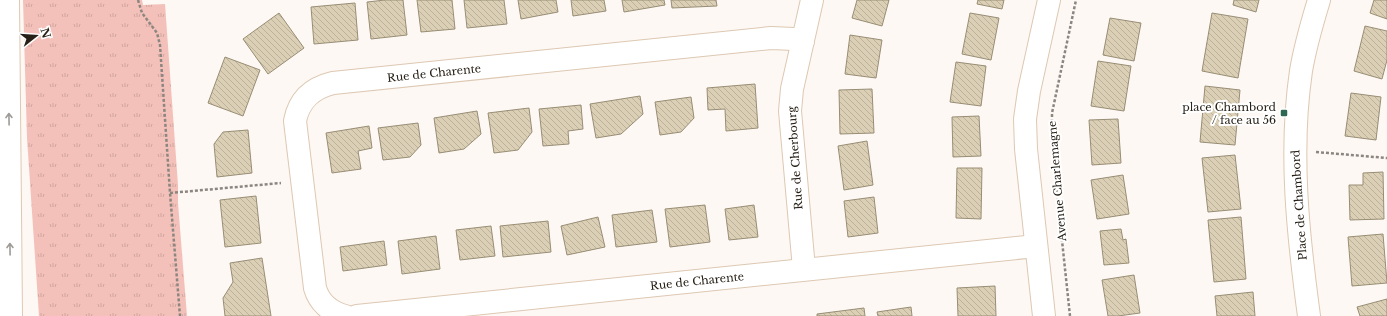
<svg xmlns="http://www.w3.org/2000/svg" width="1387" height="316" font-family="'Libre Baskerville',serif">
  <defs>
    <pattern id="grass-tufts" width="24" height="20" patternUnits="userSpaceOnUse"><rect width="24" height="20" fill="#f3c1b9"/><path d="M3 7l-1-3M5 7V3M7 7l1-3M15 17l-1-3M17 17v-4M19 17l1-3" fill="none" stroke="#d0a69e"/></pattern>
    <pattern id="building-back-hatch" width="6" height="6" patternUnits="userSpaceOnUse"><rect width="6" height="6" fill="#dbd0b5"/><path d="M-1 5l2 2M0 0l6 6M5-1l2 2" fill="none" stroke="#bcb29b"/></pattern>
  </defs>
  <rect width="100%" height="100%" fill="#fdf8f4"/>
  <path fill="url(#grass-tufts)" d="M23,0H142L143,5L165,4L178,185V203L187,316H39L27,138Z"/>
  <g fill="url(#building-back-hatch)" stroke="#988d74">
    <path d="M385,0H403L407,35L371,39L367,2Z"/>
    <path d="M417,0H452L455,29L421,32Z"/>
    <path d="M464,0H504L507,24L467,28Z"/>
    <path d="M518,0H556L558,12L521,19Z"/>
    <path d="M571,0H604L606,11L573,16Z"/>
    <path d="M622,0H664L665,5L624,12Z"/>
    <path d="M671,0H716L717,6L672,8Z"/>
    <path d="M857,0H889L882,26L852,18Z"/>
    <path d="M978,0H1004L1002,9L977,4Z"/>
    <path d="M1234,0H1259L1256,12L1233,5Z"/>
    <path d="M1374,0H1387V19L1370,13Z"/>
    <path d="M355,3L358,40L314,44L311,7Z"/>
    <path d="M279,13L304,48L268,74L243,39Z"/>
    <path d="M970,13L999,18L991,60L962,54Z"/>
    <path d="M1212,13L1248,19L1238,78L1202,71Z"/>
    <path d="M1110,18L1141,23L1134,61L1103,55Z"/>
    <path d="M1365,26L1387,31V60L1382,79L1354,71Z"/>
    <path d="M850,35L882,40L876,78L845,74Z"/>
    <path d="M225,57L260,70L243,116L208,103Z"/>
    <path d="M1098,61L1131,66L1124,111L1091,106Z"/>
    <path d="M956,62L986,66L981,106L950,102Z"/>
    <path d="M755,84L758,128L726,131L725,109L708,110L707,88Z"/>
    <path d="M1205,86L1240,90L1235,145L1200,142Z"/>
    <path d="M872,89L874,133L840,134L839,90Z"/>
    <path d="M1351,93L1381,97L1376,140L1345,136Z"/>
    <path d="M640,96L643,114L621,134L596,138L590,104Z"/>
    <path d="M691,97L694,118L681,132L660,135L655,102Z"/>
    <path d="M581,105L583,129L568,131L569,144L543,146L539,109Z"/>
    <path d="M529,108L532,132L518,150L494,153L488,113Z"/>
    <path d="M477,111L481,134L464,149L439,153L434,118Z"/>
    <path d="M979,116L981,156L953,157L952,117Z"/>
    <path d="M1118,119L1121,163L1092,165L1089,120Z"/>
    <path d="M418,123L421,145L410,157L383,160L378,128Z"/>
    <path d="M369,126L372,148L358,151L361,169L332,173L326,133Z"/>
    <path d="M248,130L252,173L217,177L214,144L223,132Z"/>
    <path d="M867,141L873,185L844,190L838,146Z"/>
    <path d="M1235,155L1241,209L1208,212L1202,158Z"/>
    <path d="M957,168H982L981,219L956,218Z"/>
    <path d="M1383,172L1384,219L1350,220L1349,185H1363V173Z"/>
    <path d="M1123,175L1129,214L1097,219L1091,180Z"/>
    <path d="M256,196L261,243L225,247L220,200Z"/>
    <path d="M874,197L878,233L848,237L844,201Z"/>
    <path d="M705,205L710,242L670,247L665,209Z"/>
    <path d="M754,205L758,237L729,240L725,209Z"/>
    <path d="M652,210L657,242L616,247L612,215Z"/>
    <path d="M598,217L605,247L567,255L561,226Z"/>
    <path d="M1241,217L1246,279L1214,282L1208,220Z"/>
    <path d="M548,221L551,252L503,257L500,226Z"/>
    <path d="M491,226L495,256L460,260L456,230Z"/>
    <path d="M1121,229L1123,240L1126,239L1129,263L1104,265L1100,231Z"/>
    <path d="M1383,234L1387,283L1352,286L1348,237Z"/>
    <path d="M436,236L440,269L402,274L398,241Z"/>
    <path d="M384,241L387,265L343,271L340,247Z"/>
    <path d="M262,258L271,316H225L223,298L233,282L230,263Z"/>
    <path d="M1134,275L1140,313L1118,316H1108L1102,280Z"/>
    <path d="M995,286L996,316H958L957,288Z"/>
    <path d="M1253,292L1255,316H1217L1215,296Z"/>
    <path d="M1387,299V316H1360L1357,307Z"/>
    <path d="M911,307L912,316H878L877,312Z"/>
    <path d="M864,308L865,316H817V314Z"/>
  </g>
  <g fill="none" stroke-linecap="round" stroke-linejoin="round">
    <g stroke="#ddc8b2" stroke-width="24">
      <g id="minor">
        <path d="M804,269L790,111L792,89L812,0"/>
        <path d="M345,316C330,312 319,302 315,288L295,121C299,100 312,88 333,83L771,38L794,39L803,41"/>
        <path d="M357,316L1036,246"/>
        <path d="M1044,316L1026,149L1025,119L1029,91L1049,0"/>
        <path d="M1309,316C1298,235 1289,152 1301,71C1305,47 1312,23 1319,0"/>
      </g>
    </g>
    <g stroke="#ddc8b2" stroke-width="24">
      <path id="highway" d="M8,0L11,316"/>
    </g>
    <g stroke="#8c8680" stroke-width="2.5" stroke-dasharray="3 2" stroke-linecap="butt">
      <path d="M138,0L142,13L157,33L160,45L170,193L180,316"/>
      <path d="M1316,152L1387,158"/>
      <path d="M170,193L281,183"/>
      <path d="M1070,316L1052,146V113L1076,0"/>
    </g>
    <use href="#minor" stroke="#fff" stroke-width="22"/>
    <use href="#highway" stroke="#fff" stroke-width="22"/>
  </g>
  <defs><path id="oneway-shaft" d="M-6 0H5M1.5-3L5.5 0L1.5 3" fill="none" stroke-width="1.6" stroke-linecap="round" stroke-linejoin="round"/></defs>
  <g stroke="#9e9b97">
    <use href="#oneway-shaft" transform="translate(9 119) rotate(-91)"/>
    <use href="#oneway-shaft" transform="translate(10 249) rotate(-91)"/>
  </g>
  <rect fill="#2e6852" stroke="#fff" stroke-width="1.5" x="1280" y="109" width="8" height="8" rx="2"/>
  <g text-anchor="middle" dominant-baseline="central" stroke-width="4" stroke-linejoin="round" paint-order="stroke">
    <g font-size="11" fill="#272017" stroke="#fff">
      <text transform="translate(434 73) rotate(-6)">Rue de Charente</text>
      <text transform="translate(795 158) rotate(-94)">Rue de Cherbourg</text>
      <text transform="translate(1057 181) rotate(-95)">Avenue Charlemagne</text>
      <text transform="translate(1299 205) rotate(-94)">Place de Chambord</text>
      <text transform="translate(697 281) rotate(-6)">Rue de Charente</text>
    </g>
    <g font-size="11" fill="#272017" stroke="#fff" text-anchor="end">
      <text x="1276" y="107">place Chambord<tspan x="1276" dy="13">/ face au 56</tspan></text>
    </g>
  </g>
  <g transform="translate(36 36) rotate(73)" stroke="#ffffff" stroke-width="3" paint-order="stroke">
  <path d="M0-3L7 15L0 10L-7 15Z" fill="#272017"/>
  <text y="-6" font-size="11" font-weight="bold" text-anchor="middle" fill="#272017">N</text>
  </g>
</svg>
